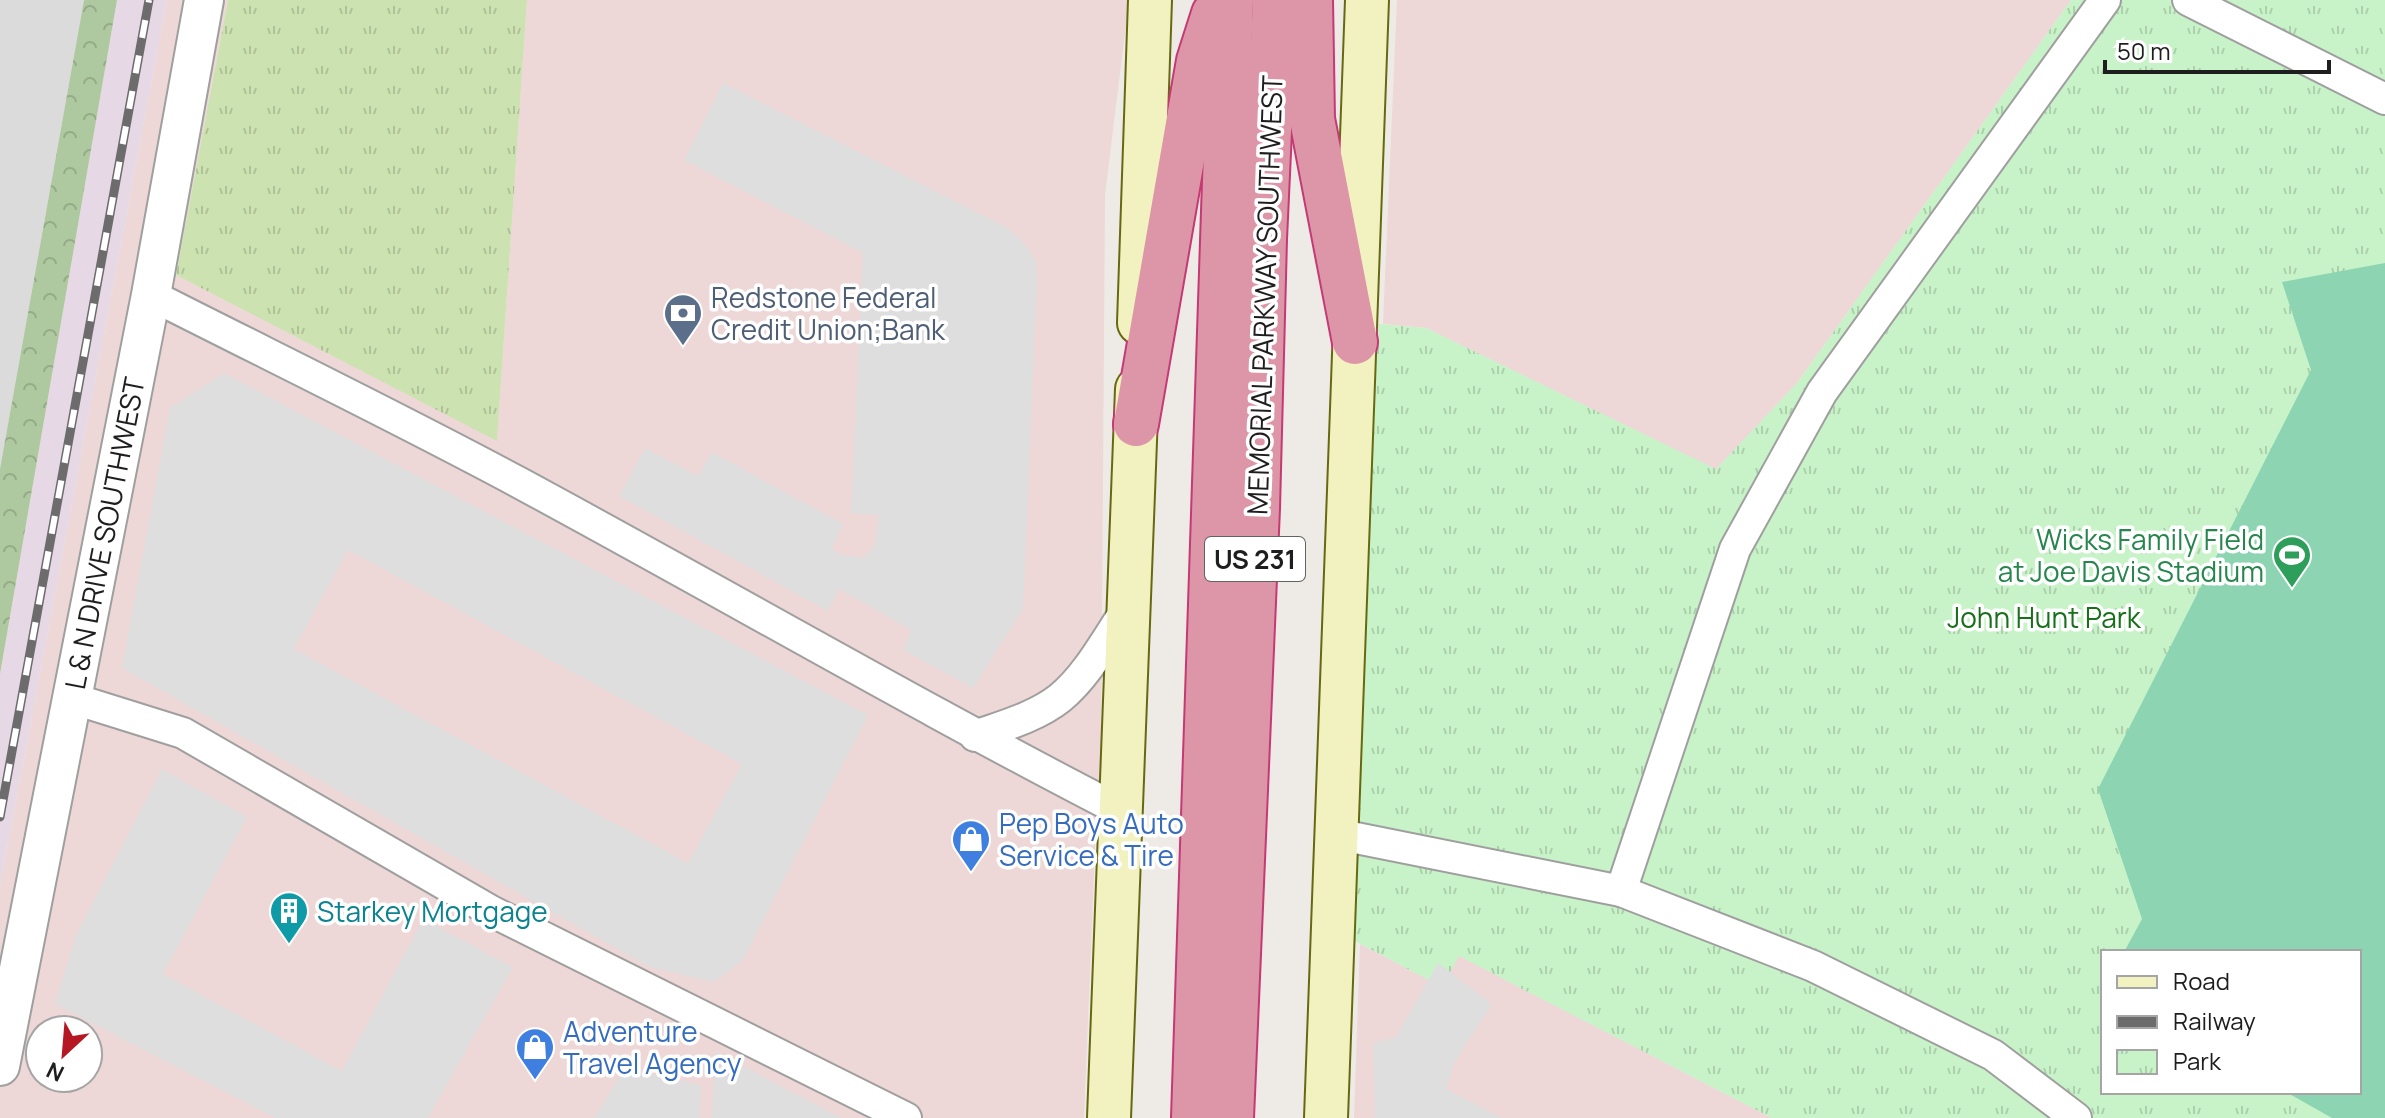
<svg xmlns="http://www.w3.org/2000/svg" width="2385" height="1118" font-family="Manrope,sans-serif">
  <defs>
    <pattern id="grass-tufts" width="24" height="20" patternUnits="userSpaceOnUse" patternTransform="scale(2)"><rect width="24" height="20" fill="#cde2b1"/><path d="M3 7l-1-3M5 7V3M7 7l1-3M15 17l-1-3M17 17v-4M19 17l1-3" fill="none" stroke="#b0c198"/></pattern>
    <pattern id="forest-crowns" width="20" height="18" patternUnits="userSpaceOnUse" patternTransform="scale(2)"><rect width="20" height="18" fill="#aec89f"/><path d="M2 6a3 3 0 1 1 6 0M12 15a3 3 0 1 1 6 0" fill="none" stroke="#95ab88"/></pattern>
    <pattern id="park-tufts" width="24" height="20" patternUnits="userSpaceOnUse" patternTransform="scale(2)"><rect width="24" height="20" fill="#c8f3c8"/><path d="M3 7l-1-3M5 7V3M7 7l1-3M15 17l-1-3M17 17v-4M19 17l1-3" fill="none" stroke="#abd0ab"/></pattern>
  </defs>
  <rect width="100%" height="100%" fill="#eeebe6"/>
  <path fill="#dcdbdb" d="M0,0H84L0,469Z"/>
  <g fill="#edd7d7" fill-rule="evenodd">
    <path d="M167,0H228L176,275L497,440L527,0H1129L1105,195L1101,760L1096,824L1084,1118H0V886ZM40,1030H88V1078H40Z"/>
    <path d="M1397,0H2071L1797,383L1716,470L1426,328L1383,324Z"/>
    <path d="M1360,944L1441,986L1458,955L1772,1118H1354Z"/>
  </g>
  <path fill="#e6d8e5" d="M117,0H167L0,886V674Z"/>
  <path fill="url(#grass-tufts)" d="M228,0H527L497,441L176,275Z"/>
  <path fill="url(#forest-crowns)" d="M84,0H117L0,674V469Z"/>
  <path fill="url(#park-tufts)" fill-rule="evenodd" d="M2071,0H2385V1118H1772L1459,956L1442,987L1334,930L1355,322L1426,328L1716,469L1797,383ZM2103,952H2359V1092H2103Z"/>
  <path fill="#8dd4b3" d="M2385,263V1118H2332L2286,1092H2359V952H2124L2142,919L2098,789L2311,370L2282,282Z"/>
  <g fill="#dedede" fill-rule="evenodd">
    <path d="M723,83L1006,227L1023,242L1036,261L1037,279L1023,609L973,688L903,650L911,630L839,589L828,611L619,496L645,448L698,476L712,452L843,524L832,548L838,554L864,558L875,545L878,515L851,513L863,253L684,160Z"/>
    <path d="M224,373L868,715L743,960L714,982L649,967L122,668L170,408ZM348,550L742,764L688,863L294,649Z"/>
    <path d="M162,769L247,817L163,974L342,1071L423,919L513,967L428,1118H276L55,1004L76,935Z"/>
    <path d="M1438,963L1492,1004L1454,1063L1446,1089L1502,1118H1375L1373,1043L1396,1037Z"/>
    <path d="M715,1051L841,1118H712Z"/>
    <path d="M625,1068L701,1085L699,1118H594Z"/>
  </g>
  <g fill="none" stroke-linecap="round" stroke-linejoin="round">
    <g stroke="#9f9f9f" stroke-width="34">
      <g id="minor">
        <path d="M2188,0L2385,99"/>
        <path d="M151,295C273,357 397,417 518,482C720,591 919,707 1123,812"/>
        <path d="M71,698L183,733L491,911L906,1118"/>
        <path d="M975,736C1003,726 1036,717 1060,698C1088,675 1107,638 1127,609"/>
        <path d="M1336,834L1621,891L1813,966L1993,1055L2076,1118"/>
        <path d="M1621,891L1735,549L1822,392L2105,0"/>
      </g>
    </g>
    <g stroke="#9f9f9f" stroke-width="42">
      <path id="tertiary" d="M0,1066L151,295L204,0"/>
    </g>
    <g stroke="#666912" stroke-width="46">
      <g id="secondary">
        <path d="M1139,323L1150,0"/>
        <path d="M1109,1118C1120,875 1129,632 1137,389"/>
        <path d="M1326,1118L1367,0"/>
      </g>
    </g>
    <g stroke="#c53974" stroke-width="48">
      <g id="motorway">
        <path d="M1310,0L1312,119L1355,342"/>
        <path d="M1136,424L1199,61L1214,14"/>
        <path d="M1194,1118L1231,0"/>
        <path d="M1231,1118L1257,508L1264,239L1275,0"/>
      </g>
    </g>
    <use href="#minor" stroke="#fff" stroke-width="30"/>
    <use href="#tertiary" stroke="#fff" stroke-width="38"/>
    <use href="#secondary" stroke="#f2f1c0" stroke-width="42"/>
    <use href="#motorway" stroke="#dc96a8" stroke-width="44"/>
    <g stroke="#6c6c6c" stroke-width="9">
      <path id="rail" d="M0,817L149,0"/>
    </g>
    <use href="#rail" stroke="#fff" stroke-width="6" stroke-dasharray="18" stroke-linecap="butt"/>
  </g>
  <defs>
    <g id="bank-pin" transform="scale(2)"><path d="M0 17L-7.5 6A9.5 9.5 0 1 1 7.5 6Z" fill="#5c6f8a" stroke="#fff"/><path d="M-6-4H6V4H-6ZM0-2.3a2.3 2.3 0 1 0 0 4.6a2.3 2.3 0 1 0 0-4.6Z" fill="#fff"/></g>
    <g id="stadium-pin" transform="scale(2)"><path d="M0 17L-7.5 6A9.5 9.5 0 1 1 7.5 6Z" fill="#2e9e5b" stroke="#fff"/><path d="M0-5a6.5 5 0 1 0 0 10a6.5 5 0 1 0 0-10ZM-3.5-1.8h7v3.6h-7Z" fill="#fff"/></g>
    <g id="shop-pin" transform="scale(2)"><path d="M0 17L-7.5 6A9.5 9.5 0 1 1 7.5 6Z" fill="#3f7fe0" stroke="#fff"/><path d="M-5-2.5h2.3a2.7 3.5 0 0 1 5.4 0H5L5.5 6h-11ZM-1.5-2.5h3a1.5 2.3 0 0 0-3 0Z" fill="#fff"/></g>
    <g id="building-pin" transform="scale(2)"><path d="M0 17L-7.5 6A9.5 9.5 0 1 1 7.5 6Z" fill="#0f9aa8" stroke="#fff"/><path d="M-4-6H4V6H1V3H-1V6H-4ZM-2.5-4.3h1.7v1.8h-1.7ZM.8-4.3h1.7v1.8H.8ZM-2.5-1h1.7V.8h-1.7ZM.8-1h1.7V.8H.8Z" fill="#fff"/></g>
  </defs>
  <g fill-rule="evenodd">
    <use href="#bank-pin" x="683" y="313"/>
    <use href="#stadium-pin" x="2292" y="555"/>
    <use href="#shop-pin" x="971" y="839"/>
    <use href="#building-pin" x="289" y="911"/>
    <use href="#shop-pin" x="535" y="1047"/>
  </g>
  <g text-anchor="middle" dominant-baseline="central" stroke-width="7" stroke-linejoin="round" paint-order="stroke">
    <rect fill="#fff" stroke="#626262" stroke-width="2" x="1205" y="537" width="100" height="44" rx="6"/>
    <g font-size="26" font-weight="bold" fill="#1e1e1e">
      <text x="1255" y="559">US 231</text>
    </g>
    <g font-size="28" fill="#1e1e1e" stroke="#fff">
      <text transform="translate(1264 295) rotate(-88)">MEMORIAL PARKWAY SOUTHWEST</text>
      <text transform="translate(104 533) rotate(-79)">L &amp; N DRIVE SOUTHWEST</text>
    </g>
    <g font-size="28" fill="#4e5e75" stroke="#fff" text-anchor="start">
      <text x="711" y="297">Redstone Federal<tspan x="711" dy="32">Credit Union;Bank</tspan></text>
    </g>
    <g font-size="28" fill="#27864d" stroke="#fff" text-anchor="end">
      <text x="2264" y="539">Wicks Family Field<tspan x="2264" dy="32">at Joe Davis Stadium</tspan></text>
    </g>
    <g font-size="28" fill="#19701a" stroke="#fff">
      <text x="2044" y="617">John Hunt Park</text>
    </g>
    <g font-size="28" fill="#366cbe" stroke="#fff" text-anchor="start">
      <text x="999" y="823">Pep Boys Auto<tspan x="999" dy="32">Service &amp; Tire</tspan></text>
      <text x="563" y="1031">Adventure<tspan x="563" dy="32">Travel Agency</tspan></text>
    </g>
    <g font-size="28" fill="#0d838f" stroke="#fff" text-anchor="start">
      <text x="317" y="911">Starkey Mortgage</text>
    </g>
  </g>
  <rect x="2101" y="950" width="260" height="144" fill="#ffffff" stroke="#a5a5a5" stroke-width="2"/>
  <rect x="2117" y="976" width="40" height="12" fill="#f2f1c0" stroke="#a5a5a5" stroke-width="2"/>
  <text x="2173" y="990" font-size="24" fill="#1e1e1e">Road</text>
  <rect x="2117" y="1016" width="40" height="12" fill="#6c6c6c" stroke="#a5a5a5" stroke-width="2"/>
  <text x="2173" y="1030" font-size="24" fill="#1e1e1e">Railway</text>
  <rect x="2117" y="1050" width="40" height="24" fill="url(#park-tufts)" stroke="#a5a5a5" stroke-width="2"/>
  <text x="2173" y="1070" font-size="24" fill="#1e1e1e">Park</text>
  <g transform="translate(64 1054) rotate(206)"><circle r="38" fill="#ffffff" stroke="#a5a5a5" stroke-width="2"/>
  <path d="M0-6L14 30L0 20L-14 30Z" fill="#b51823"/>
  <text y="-12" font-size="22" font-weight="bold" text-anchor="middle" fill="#1e1e1e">N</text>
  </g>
  <path d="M2105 60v12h224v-12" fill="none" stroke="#1e1e1e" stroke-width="4"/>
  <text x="2117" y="60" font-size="24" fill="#1e1e1e" stroke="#ffffff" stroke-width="6" paint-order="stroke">50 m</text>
</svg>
